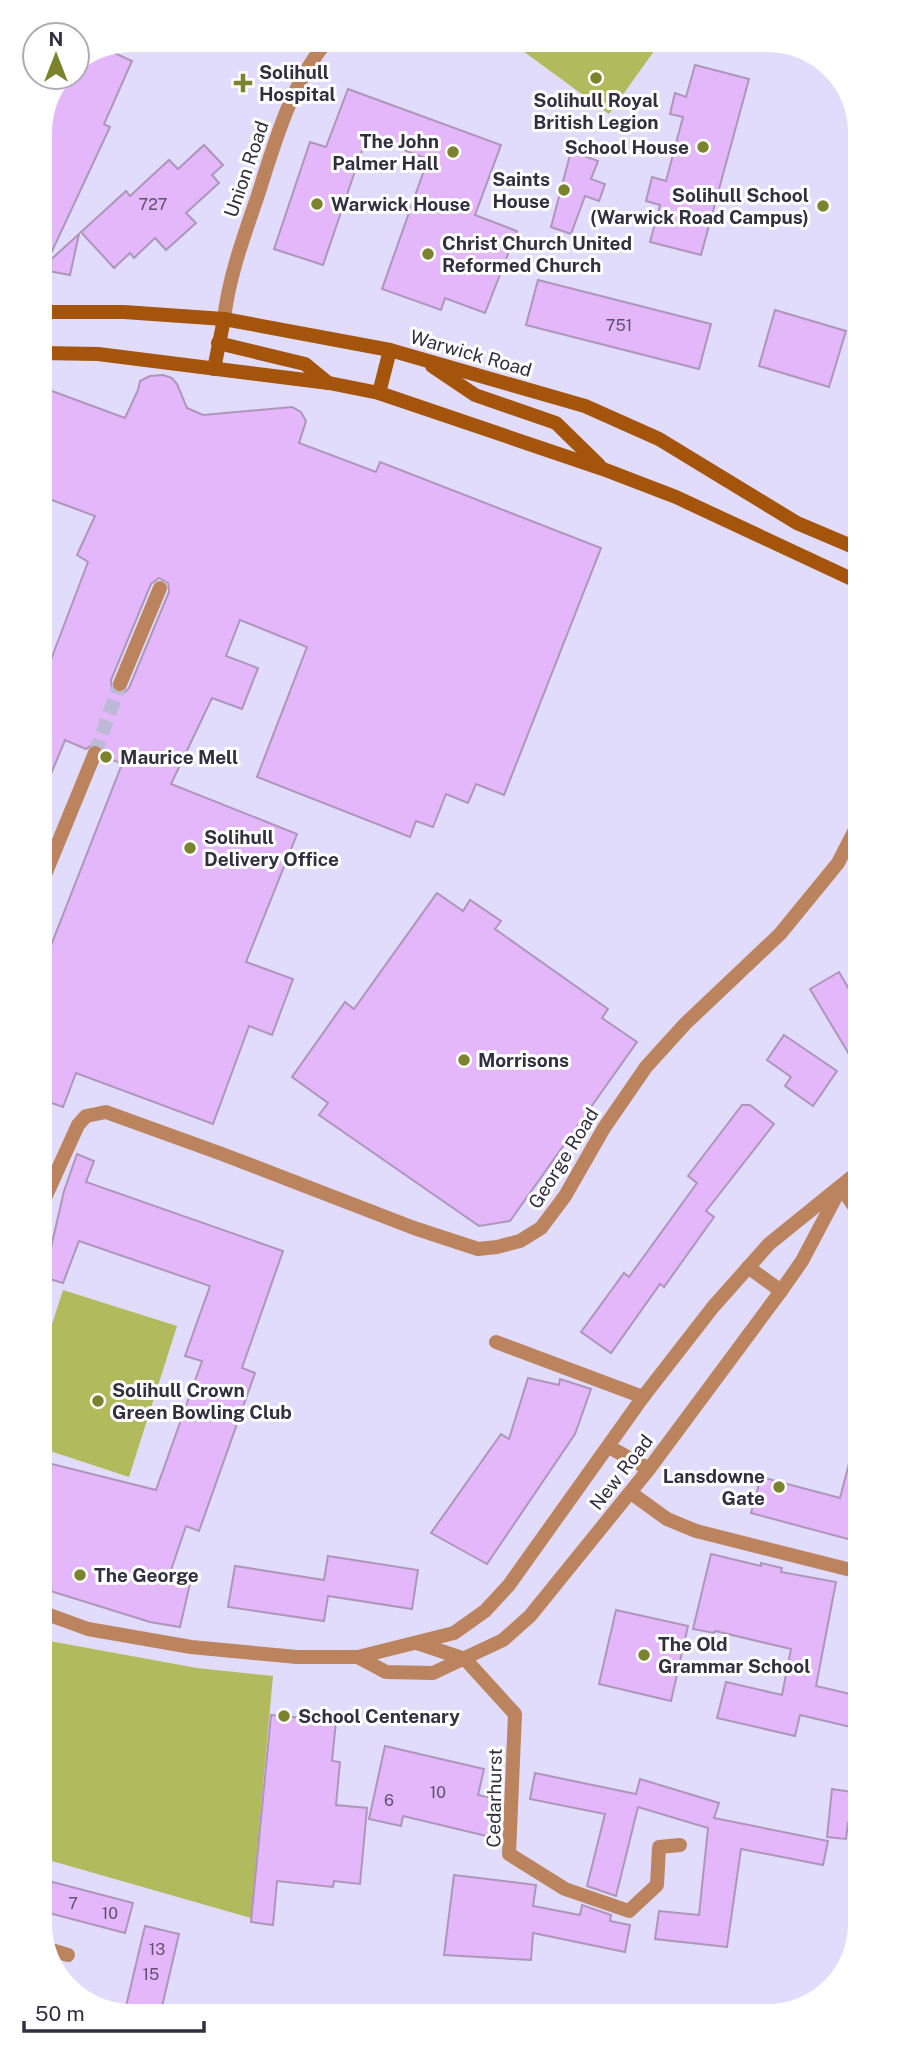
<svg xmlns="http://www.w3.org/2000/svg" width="900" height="2056" font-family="'Public Sans',sans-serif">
  <rect width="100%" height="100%" fill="#e1dbfc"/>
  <g fill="#b1bb5d">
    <path d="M508,40H662L609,114Z"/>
    <path d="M63,1290L177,1326L129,1477L44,1449L43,1352Z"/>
    <path d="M44,1640L197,1668L273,1676L251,1918L45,1859Z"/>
  </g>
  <g fill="#e4b7fb" stroke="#ae96ba" stroke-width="2" fill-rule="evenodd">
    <path d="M108,50L132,61L104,124L110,127L46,264L79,234L70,275L43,270L41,275L40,126L63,77H77V63Z"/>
    <path d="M695,65L749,79L701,255L650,242L660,205L646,201L652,177L666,181L683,117L670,114L675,93L686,97Z"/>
    <path d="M348,89L501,145L475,215L517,231L485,313L445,298L441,310L382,289L428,159L367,136L323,265L274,249L310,142L326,147Z"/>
    <path d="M204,145L223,165L212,175L219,183L186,213L196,223L166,250L155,238L134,258L130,253L114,268L81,232L126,191L130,196L169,160L178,169Z"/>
    <path d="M571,151L598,161L591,179L605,184L599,201L585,196L571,234L551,227Z"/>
    <path d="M538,280L711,324L699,369L526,325Z"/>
    <path d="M775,310L846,331L829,387L759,366Z"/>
    <path d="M163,375L172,378L177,384L187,408L203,415L292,407L301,412L306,421L299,443L376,472L380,462L601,548L504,795L476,784L468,803L446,794L433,827L416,821L410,837L257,777L307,647L240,620L226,656L258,668L242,709L212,698L171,784L297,834L246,962L293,979L272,1035L249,1026L213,1124L76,1073L63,1107L43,1100V966L122,764L104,756L103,748L99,744H93L86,749L65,740L42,796V670H47L88,562L77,555L95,516L41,496V387L125,418L138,390L140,381L150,376ZM159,578L168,583L169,592L129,688L125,692L117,693L112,689L111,680L151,584Z"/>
    <path d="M437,893L463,911L470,900L501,921L495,929L608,1009L602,1018L637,1042L510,1221L479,1226L319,1115L328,1103L292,1077L345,1002L354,1009Z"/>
    <path d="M839,972L857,1003L858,1069L810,989Z"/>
    <path d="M784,1035L837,1071L813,1106L785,1086L791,1077L767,1060Z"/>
    <path d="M742,1105H750L774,1124L706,1211L714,1217L664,1287L660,1284L611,1353L581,1332L624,1273L629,1277L697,1183L688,1176Z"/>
    <path d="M77,1154L94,1161L86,1182L283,1251L242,1368L255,1373L199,1531L186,1526L171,1570L192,1575L180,1627L150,1622L44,1589V1462L156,1490L202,1361L185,1356L210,1286L79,1241L63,1283L43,1277V1267L47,1265L64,1191Z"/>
    <path d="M528,1378L559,1385L560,1379L591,1389L575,1434L487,1564L431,1533L501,1434L509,1439Z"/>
    <path d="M852,1452L859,1453V1542L751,1513L761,1477L840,1498Z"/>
    <path d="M711,1554L761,1566V1563L782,1568L781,1572L836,1582L816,1686L859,1696V1729L800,1715L795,1736L717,1718L726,1682L782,1695L791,1649L715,1631L714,1633L693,1629Z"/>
    <path d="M328,1556L418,1570L412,1609L328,1596L324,1621L228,1607L235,1566L324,1580Z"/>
    <path d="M616,1610L688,1626L671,1701L599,1684Z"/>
    <path d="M271,1715L336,1721L332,1761L340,1762L336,1805L367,1808L360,1884L334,1881L333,1887L277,1881L273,1925L251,1922Z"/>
    <path d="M385,1746L484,1769L478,1795L502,1800L495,1838L403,1816L401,1826L369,1819Z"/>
    <path d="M535,1773L636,1794L640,1779L719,1803L714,1818L828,1841L823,1865L741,1849L727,1947L655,1939L659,1911L699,1915L708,1828L638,1807L616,1896L587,1886L605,1814L530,1799Z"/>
    <path d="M832,1789L859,1793V1824L848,1823L846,1839L827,1837Z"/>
    <path d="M454,1875L536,1885L533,1906L580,1915L582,1905L611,1915L610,1921L630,1925L625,1952L533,1933L531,1960L444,1955Z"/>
    <path d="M45,1880L133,1903L125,1933L45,1912Z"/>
    <path d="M145,1926L179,1934L160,2015L126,2016L124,2015Z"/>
  </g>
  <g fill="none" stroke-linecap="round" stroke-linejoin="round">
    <path stroke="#beb9d6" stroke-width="14" stroke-dasharray="14 7" stroke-linecap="butt" d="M95,753L120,684"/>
    <g stroke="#bb845f" stroke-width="14">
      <path d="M120,684L160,588"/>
      <path d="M42,882L95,753"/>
    </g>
    <g stroke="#bb845f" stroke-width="14">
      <path d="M224,319C229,276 244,236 258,195C275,142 291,83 328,40"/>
      <path d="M841,1187L858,1212"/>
      <path d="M43,1202L78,1125L86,1116L106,1112L222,1154L414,1228L478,1249L497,1247L520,1241L541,1228L565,1196L604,1128L646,1067L685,1024L780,934L838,863L857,826"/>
      <path d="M496,1342L643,1397"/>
      <path d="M631,1493L667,1519L696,1531L859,1572"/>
      <path d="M417,1643L465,1659L515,1714L509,1854L565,1889L629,1911L657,1885L659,1847L680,1845"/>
      <path d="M45,1948L68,1955"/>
    </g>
    <g stroke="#bb845f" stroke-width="14">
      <path d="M748,1267L781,1291"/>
      <path d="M609,1447L649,1469"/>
      <path d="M44,1613L88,1629L191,1647L297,1657H358L454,1633L485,1611L509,1585L643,1397L713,1307L769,1244L858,1172"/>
      <path d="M358,1657L386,1672L433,1673L503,1640L530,1616L649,1469L781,1291L802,1261L839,1191"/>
    </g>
    <g stroke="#a4540b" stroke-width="14">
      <path d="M41,312H124L224,319L390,350L585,406L659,439L797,523L856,548"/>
      <path d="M218,343L305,364L328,383"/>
      <path d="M41,353L98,354L329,383L379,393L603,469L676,497L856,581"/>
      <path d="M432,366L475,395L556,423L599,465"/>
      <path d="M214,369L224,319"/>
      <path d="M379,393L390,350"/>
    </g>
  </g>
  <g fill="#7b832f" stroke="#fff" stroke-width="2.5">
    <circle cx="596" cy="78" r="7"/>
    <path d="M239.5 72.5h7v7h7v7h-7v7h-7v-7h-7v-7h7z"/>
    <circle cx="703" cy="147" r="7"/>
    <circle cx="453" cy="152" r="7"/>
    <circle cx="564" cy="190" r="7"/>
    <circle cx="317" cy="204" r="7"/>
    <circle cx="823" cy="206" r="7"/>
    <circle cx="428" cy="254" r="7"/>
    <circle cx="106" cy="757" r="7"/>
    <circle cx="190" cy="848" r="7"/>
    <circle cx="464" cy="1060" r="7"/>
    <circle cx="98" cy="1401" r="7"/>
    <circle cx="779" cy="1487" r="7"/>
    <circle cx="80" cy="1575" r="7"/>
    <circle cx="644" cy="1655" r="7"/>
    <circle cx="284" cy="1716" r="7"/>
  </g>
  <g text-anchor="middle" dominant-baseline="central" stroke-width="6" stroke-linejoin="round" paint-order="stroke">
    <g font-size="16" fill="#5e516e">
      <text x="153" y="204">727</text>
      <text x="619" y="325">751</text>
      <text x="438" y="1792">10</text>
      <text x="389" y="1800">6</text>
      <text x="73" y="1903">7</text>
      <text x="110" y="1913">10</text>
      <text x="157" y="1949">13</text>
      <text x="151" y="1974">15</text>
    </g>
    <g font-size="19" font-weight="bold" fill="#322f3f" stroke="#fff" text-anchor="start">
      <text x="259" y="72">Solihull<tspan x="259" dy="22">Hospital</tspan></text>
      <text x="596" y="100" text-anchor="middle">Solihull Royal<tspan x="596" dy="22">British Legion</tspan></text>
      <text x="439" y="141" text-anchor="end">The John<tspan x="439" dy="22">Palmer Hall</tspan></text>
      <text x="689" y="147" text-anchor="end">School House</text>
      <text x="550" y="179" text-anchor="end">Saints<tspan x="550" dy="22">House</tspan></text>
      <text x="809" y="195" text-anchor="end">Solihull School<tspan x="809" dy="22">(Warwick Road Campus)</tspan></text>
      <text x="331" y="204">Warwick House</text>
      <text x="442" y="243">Christ Church United<tspan x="442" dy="22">Reformed Church</tspan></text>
      <text x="120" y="757">Maurice Mell</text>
      <text x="204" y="837">Solihull<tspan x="204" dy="22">Delivery Office</tspan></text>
      <text x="478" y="1060">Morrisons</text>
      <text x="112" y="1390">Solihull Crown<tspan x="112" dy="22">Green Bowling Club</tspan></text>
      <text x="765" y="1476" text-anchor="end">Lansdowne<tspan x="765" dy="22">Gate</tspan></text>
      <text x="94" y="1575">The George</text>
      <text x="658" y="1644">The Old<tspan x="658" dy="22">Grammar School</tspan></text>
      <text x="298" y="1716">School Centenary</text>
    </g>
    <g font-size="19" fill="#322f3f" stroke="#fff">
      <text transform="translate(246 169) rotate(-71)">Union Road</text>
      <text transform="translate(471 353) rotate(16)">Warwick Road</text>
      <text transform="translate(563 1158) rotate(-58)">George Road</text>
      <text transform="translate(621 1472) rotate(-52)">New Road</text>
      <text transform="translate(494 1798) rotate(-89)">Cedarhurst</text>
    </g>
  </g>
  <path d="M0 0H900V2056H0ZM132 52H768A80 80 0 0 1 848 132V1924A80 80 0 0 1 768 2004H132A80 80 0 0 1 52 1924V132A80 80 0 0 1 132 52Z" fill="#fff" fill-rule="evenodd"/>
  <g transform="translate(56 56)"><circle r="33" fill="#ffffff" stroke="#adacb2" stroke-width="2"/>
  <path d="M0-5L12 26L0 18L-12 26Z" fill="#7b832f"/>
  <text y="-10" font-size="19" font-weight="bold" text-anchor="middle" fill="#322f3f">N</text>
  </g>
  <path d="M24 2021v10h180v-10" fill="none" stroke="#322f3f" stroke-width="3.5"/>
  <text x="35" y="2021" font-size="21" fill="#322f3f" stroke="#ffffff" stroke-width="5" paint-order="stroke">50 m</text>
</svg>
